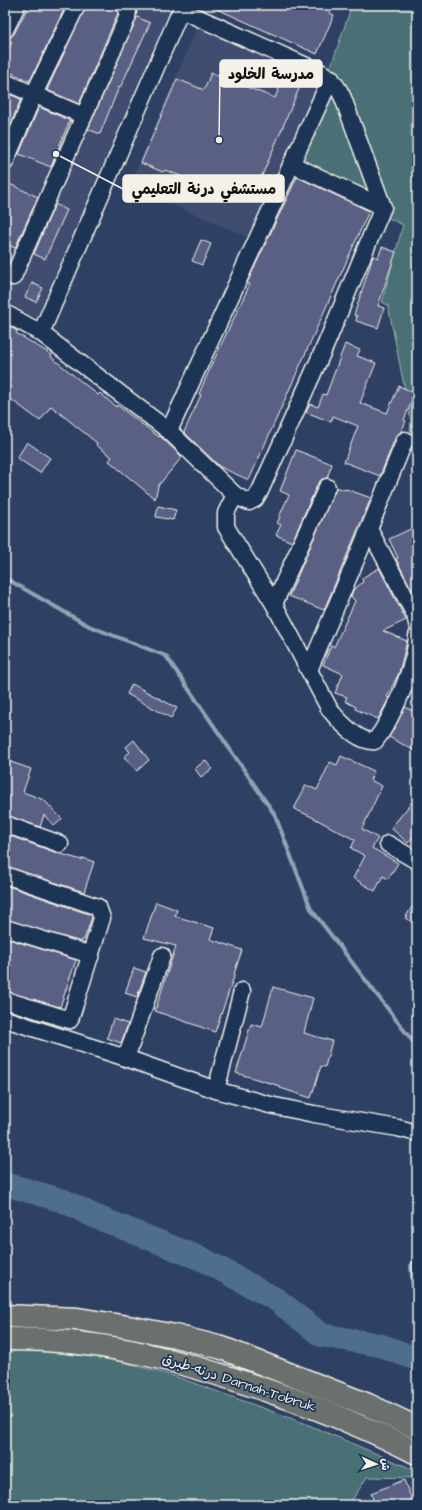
<svg xmlns="http://www.w3.org/2000/svg" width="422" height="1510" font-family="'Architects Daughter','Playpen Sans Arabic',sans-serif">
  <rect width="100%" height="100%" fill="#2e4164"/>
  <filter id="ink" filterUnits="userSpaceOnUse"><feTurbulence type="fractalNoise" baseFrequency=".025" numOctaves="2"/><feDisplacementMap in="SourceGraphic" scale="8" xChannelSelector="R" yChannelSelector="G"/><feConvolveMatrix kernelMatrix="1 2 1 2 8 2 1 2 1" color-interpolation-filters="sRGB"/></filter>
  <g filter="url(#ink)">
    <g fill="#3f4d70">
      <path d="M5,5H172L37,318L5,302Z"/>
      <path d="M200,21L325,72L250,238L129,186Z"/>
    </g>
    <g fill="#487175" stroke="#9eb1ae">
      <path d="M352,5H417V457L409,442L411,421L388,305L382,302L403,225L293,172L325,72L332,63Z"/>
      <path d="M5,1345L56,1347L112,1359L177,1377L304,1423L417,1471V1478L367,1477L349,1505H5Z"/>
    </g>
    <g fill="none" stroke-linecap="round" stroke-linejoin="round">
      <g stroke="#92a2b3" stroke-width="4">
        <path d="M5,578L89,626L166,656L275,815L311,909L417,1047"/>
        <path d="M417,1258L411,1266L417,1330"/>
      </g>
      <path stroke="#506d8f" stroke-width="24" d="M5,1184L64,1201L94,1216L204,1260L277,1300L321,1335L379,1345L417,1359"/>
    </g>
    <g fill="#5a6084" stroke="#f4f1e8">
      <path d="M29,5H66L30,81L5,70V57L12,42L7,39L14,34Z"/>
      <path d="M86,5H98L107,8L108,5H115L118,13L79,104L47,90Z"/>
      <path d="M208,5H334L329,13L334,15L317,54Z"/>
      <path d="M137,17L150,23L120,88L119,87L100,134L88,129Z"/>
      <path d="M211,73L275,98L284,77L301,84L255,192L235,183L230,195L165,170L163,172L141,163L177,79L204,90Z"/>
      <path d="M9,94L21,99L5,138V101Z"/>
      <path d="M39,107L71,121L69,122L51,167L19,154Z"/>
      <path d="M297,177L369,211L249,480L220,467L184,432L201,395L199,394L211,366L250,284L247,283Z"/>
      <path d="M5,182L38,197L15,248L5,244Z"/>
      <path d="M55,204L67,210L45,259L34,254Z"/>
      <path d="M201,240L211,244L202,265L192,261Z"/>
      <path d="M382,247L396,252L378,306L384,308L378,328L356,321L357,316L354,315L373,256L378,258Z"/>
      <path d="M32,283L43,288L36,302L25,297Z"/>
      <path d="M5,324L17,331L16,333L52,355L51,357L98,395L100,393L116,407L117,405L159,437L160,436L182,457L158,486L155,499L109,461L112,457L96,445L97,443L51,406L40,421L12,400L5,406Z"/>
      <path d="M345,344L360,350L357,356L376,363L360,403L387,413L399,386L415,393L404,420L406,421L401,432L396,436L380,476L344,462L358,426L333,416L331,422L306,412L310,404L318,407L323,394L326,395Z"/>
      <path d="M27,442L50,458L40,473L17,458Z"/>
      <path d="M296,450L332,464L327,478L322,479L318,483L292,542L276,535L281,525L277,523L280,517H279L289,495L280,491Z"/>
      <path d="M336,487L345,490L346,489L371,498L324,610L289,596Z"/>
      <path d="M158,506L176,510L173,520L156,517Z"/>
      <path d="M417,526V593L414,594L396,559L398,558L389,539Z"/>
      <path d="M379,568L406,620L383,631L407,641L399,673L387,697L389,698L387,702L378,719L355,709L356,707L345,701L347,697L335,693L343,674L323,665L331,646L334,647L355,601L351,596L353,590L363,582L362,578Z"/>
      <path d="M132,684L177,708L171,718L127,694Z"/>
      <path d="M405,707L417,713V752L389,737Z"/>
      <path d="M134,740L149,760L137,771L124,757L130,752L126,747Z"/>
      <path d="M341,756L374,771L370,780L382,786L362,829L378,838L372,848L398,863L388,879L383,876L375,891L353,878L365,856L351,848L355,840L310,816L294,809L306,785L317,790L330,762L337,765Z"/>
      <path d="M5,760L31,769L23,792L44,800L62,819L54,826L44,815L40,827L5,815Z"/>
      <path d="M205,760L212,769L201,777L195,769Z"/>
      <path d="M417,796V831L408,843L391,828Z"/>
      <path d="M5,834L57,853L82,860L83,858L94,862L84,892L5,866Z"/>
      <path d="M5,885L91,915L92,917L84,940H82L81,942L5,919Z"/>
      <path d="M417,899V925L405,918Z"/>
      <path d="M156,902L177,910L175,916L214,928L210,939L242,950L234,974H235L215,1032L155,1011L176,946L144,938Z"/>
      <path d="M5,938L76,960L60,1007L5,991Z"/>
      <path d="M134,968L146,972L137,997L125,993Z"/>
      <path d="M273,987L313,998L304,1033L332,1041L325,1067L321,1066L311,1098L280,1088V1086L236,1073L251,1024L262,1027Z"/>
      <path d="M113,1019L128,1024L121,1043L107,1038Z"/>
      <path d="M404,1480L414,1505H375L371,1493Z"/>
    </g>
    <g fill="none" stroke-linecap="round" stroke-linejoin="round">
      <g stroke="#f4f1e8" stroke-width="19">
        <g id="minor">
          <path d="M181,10L322,73C333,80 338,87 343,98L383,207L327,342L260,491L255,499L249,502L242,499L235,495L226,513V527L274,604L330,710C339,721 359,743 375,741C393,718 415,666 417,636"/>
          <path d="M5,30L17,5"/>
          <path d="M5,82L84,116"/>
          <path d="M5,162L34,94L77,5"/>
          <path d="M291,164L383,207"/>
          <path d="M13,277L127,18L128,10L124,5"/>
          <path d="M5,313L41,333L169,431L235,495"/>
          <path d="M41,333L183,5"/>
          <path d="M169,431L331,78"/>
          <path d="M369,529L415,615L417,624"/>
          <path d="M274,604L327,487"/>
          <path d="M309,670L369,529L405,440"/>
          <path d="M5,824L60,844"/>
          <path d="M388,844L417,861"/>
          <path d="M5,875L98,907L102,918L70,1020L5,1000"/>
          <path d="M5,928L91,955"/>
          <path d="M5,1019L126,1058L216,1090L270,1105L314,1114L398,1128L417,1133"/>
          <path d="M126,1058L162,956"/>
          <path d="M216,1090L242,991"/>
        </g>
      </g>
      <g stroke="#f4f1e8" stroke-width="25">
        <g id="highway">
          <path d="M5,1316L78,1319L128,1327L175,1336L222,1348L368,1405L417,1428"/>
          <path d="M5,1339C94,1338 168,1357 251,1385C308,1404 364,1426 417,1453"/>
        </g>
      </g>
      <use href="#minor" stroke="#1d3557" stroke-width="16"/>
      <use href="#highway" stroke="#6b706d" stroke-width="22"/>
    </g>
  </g>
  <g text-anchor="middle" dominant-baseline="central" stroke-width="3.5" stroke-linejoin="round" paint-order="stroke">
    <g font-size="14" fill="#f4f1e8" stroke="#1d3557">
      <text transform="translate(239 1383) rotate(18)">درنه-طبرق Darnah-Tobruk</text>
    </g>
  </g>
  <path fill="none" stroke="#f4f1e8" stroke-width="1.5" d="M219 140L220 74M56 154L123 189"/>
  <g fill="#f4f1e8" stroke="#1d3557" stroke-width="1.5">
    <circle cx="219" cy="140" r="4"/>
    <circle cx="56" cy="154" r="4"/>
  </g>
  <g fill="#f4f1e8" stroke="#f4f1e8" stroke-width="1.5">
    <rect x="220" y="60" width="102" height="27" rx="4"/>
    <rect x="123" y="175" width="161" height="27" rx="4"/>
  </g>
  <g font-size="15" text-anchor="middle" font-weight="bold" fill="#111">
    <text x="271" y="79">مدرسة الخلود</text>
    <text x="204" y="194">مستشفي درنة التعليمي</text>
  </g>
  <rect width="422" height="1510" fill="none" stroke="#1d3557" stroke-width="20"/>
  <rect x="10" y="10" width="402" height="1490" fill="none" stroke="#f4f1e8" stroke-width="1.5" filter="url(#ink)"/>
  <g transform="translate(376 1464) rotate(93)" stroke="#1d3557" stroke-width="3" paint-order="stroke">
  <path d="M0-3L7 15L0 10L-7 15Z" fill="#f4f1e8"/>
  <text y="-6" font-size="11" font-weight="bold" text-anchor="middle" fill="#f4f1e8">ش</text>
  </g>
</svg>
